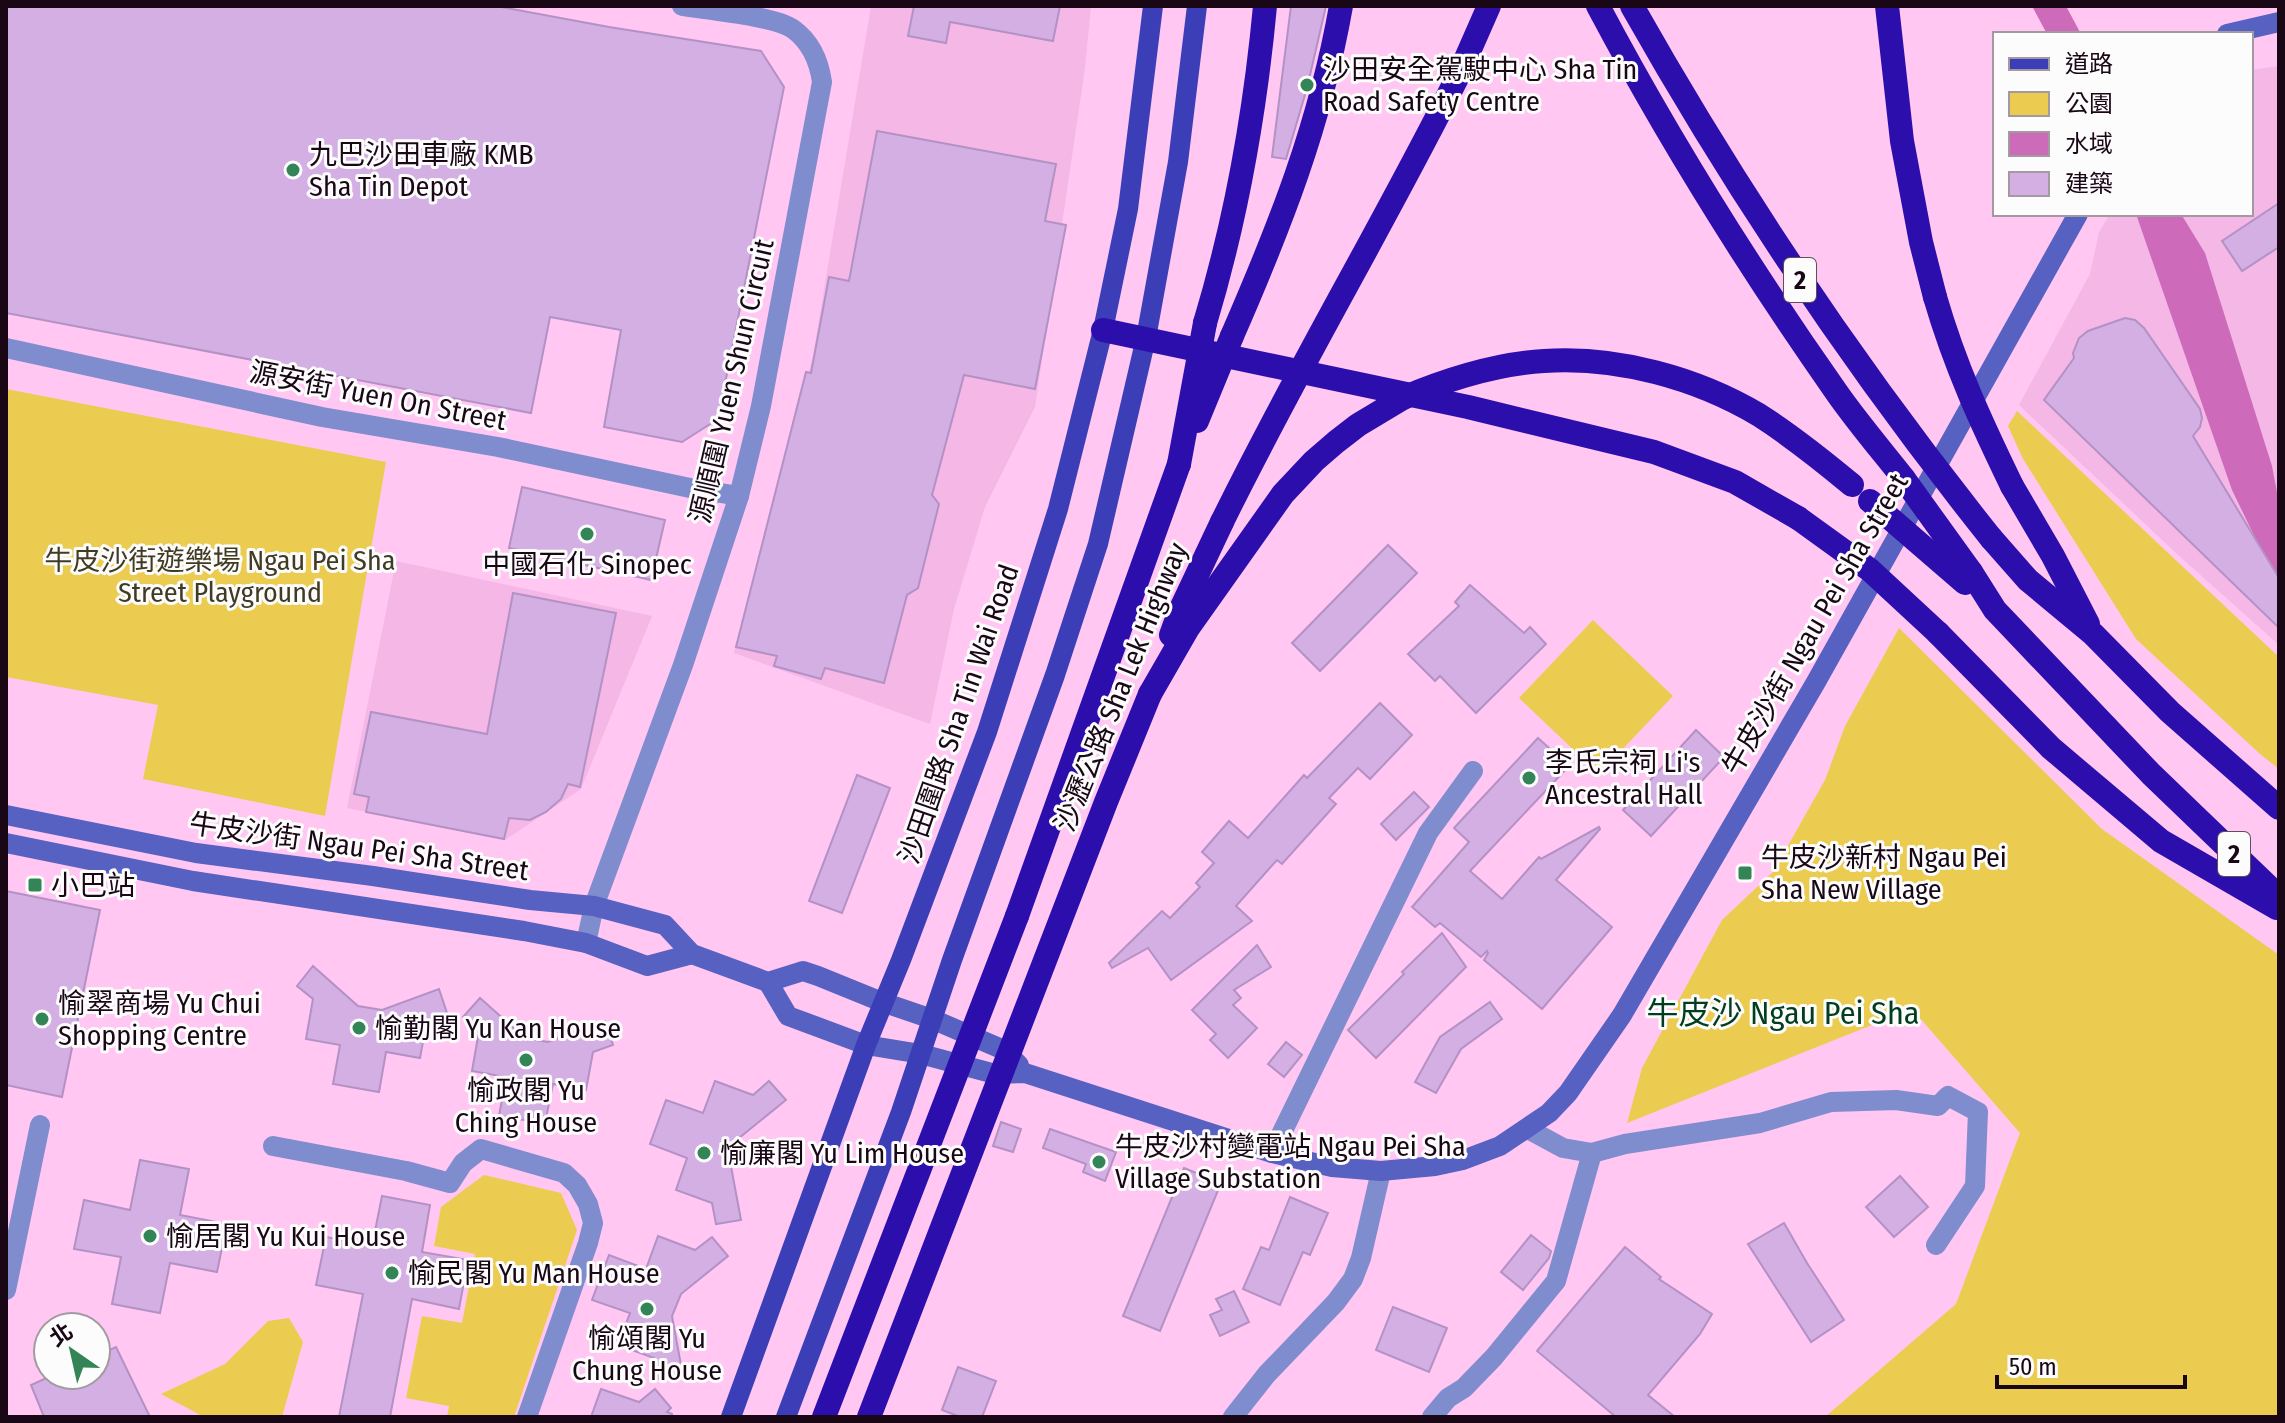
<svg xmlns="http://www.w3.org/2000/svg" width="2285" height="1423" font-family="'Fira Sans Condensed','Noto Sans TC',sans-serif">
  <rect width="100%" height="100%" fill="#ffc7f2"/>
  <g fill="#f4b7e6">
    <path d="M871,6H1091L1085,68L1035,407L985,507L954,609L930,724L734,653L813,356Z"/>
    <path d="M2279,66V645L2177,554L2019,405L2090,274L2099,232L2110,214H2251V70Z"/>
    <path d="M396,561L652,616L581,789L505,840L347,808Z"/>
  </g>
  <g fill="#ebcc50">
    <path d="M6,389L386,462L325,816L143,779L158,705L6,677Z"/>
    <path d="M2017,411L2279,657V769L2260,754L2136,639L2023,459L2008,426Z"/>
    <path d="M1593,620L1673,696L1599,774L1519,698Z"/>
    <path d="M1899,628L2102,829L2279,955V1417H1825L1956,1304L2020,1133L1912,1009L1627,1123L1642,1068L1722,920L1773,872L1825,780L1845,726Z"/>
    <path d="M484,1175L561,1193L577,1230L514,1417H447L449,1406L406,1398L422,1316L462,1323L475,1254L434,1246L441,1207Z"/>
    <path d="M289,1318L303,1342L282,1417H204L161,1394L225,1364L268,1321Z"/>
  </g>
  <g fill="#cd6aba">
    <path d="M2032,6H2066L2081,34H2047Z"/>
    <path d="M2136,214H2181L2205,253L2272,466L2279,503V587L2232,490Z"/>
  </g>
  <g fill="#d3afe4" stroke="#b491c5" stroke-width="2">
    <path d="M6,6H496L609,27L761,51L784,87L718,419L682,442L604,427L621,330L550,317L531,413L6,313Z"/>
    <path d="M914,6H1060L1053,41L950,22L946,43L908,36Z"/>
    <path d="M1291,6H1326L1307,88L1286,159L1272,157Z"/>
    <path d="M877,131L1056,164L1045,221L1066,225L1035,389L964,375L932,495L939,504L918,588L907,595L884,683L825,668L821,679L774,666L777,656L736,647L806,372L811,373L829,277L849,281Z"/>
    <path d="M2279,203V247L2242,271L2222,241Z"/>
    <path d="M2125,318L2135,320L2144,328L2200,409L2202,418L2200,427L2193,436L2279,578V628L2044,400L2074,358L2073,353L2079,338L2088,331Z"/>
    <path d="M522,487L665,520L651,580L509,548Z"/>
    <path d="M1388,545L1417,573L1320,671L1292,643Z"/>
    <path d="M1470,585L1524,633L1530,627L1546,644L1476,713L1440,676L1435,681L1408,654L1459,606L1455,602Z"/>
    <path d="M513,593L616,613L580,787L568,784L561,799L546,812L530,820L509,818L504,839L366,812L369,797L354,794L371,712L487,734Z"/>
    <path d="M1380,703L1412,735L1370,779L1358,768L1329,798L1336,804L1282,864L1277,860L1236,906L1252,921L1171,980L1148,948L1112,968L1109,963L1162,911L1170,918L1200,887L1196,883L1214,863L1202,852L1229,821L1248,838L1304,775L1307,778Z"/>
    <path d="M1696,730L1724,757L1651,836L1623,810Z"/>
    <path d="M1538,738L1569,766L1470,871L1502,899L1539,857L1541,859L1599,827L1600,829L1556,880L1612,927L1542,1009L1484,960L1488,953L1487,951L1481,957L1440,923L1435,927L1412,907L1469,842L1454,828Z"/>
    <path d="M857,775L890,788L842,913L809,901Z"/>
    <path d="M1414,792L1429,807L1396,840L1381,824Z"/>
    <path d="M6,891L100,910L62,1097L6,1085Z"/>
    <path d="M1442,933L1466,967L1376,1058L1348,1030L1404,974L1402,972Z"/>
    <path d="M1257,945L1271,967L1234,990L1241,998L1233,1005L1257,1028L1228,1058L1210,1040L1216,1034L1192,1010Z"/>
    <path d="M313,966L358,1006L382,1010L439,989L447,1013L427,1020L420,1058L386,1052L379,1092L333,1084L340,1045L306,1039L313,999L297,986Z"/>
    <path d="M480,998L525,1038L548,1042L605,1021L613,1045L593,1052L586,1090L553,1084L545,1123L499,1116L506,1077L472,1071L479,1031L463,1017Z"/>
    <path d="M1490,1002L1502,1019L1461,1049L1436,1093L1415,1082L1440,1037Z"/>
    <path d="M1286,1042L1302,1055L1284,1077L1268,1064Z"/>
    <path d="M715,1081L753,1095L769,1081L786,1100L739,1138L730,1161L741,1220L716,1224L712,1203L676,1190L687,1158L650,1144L666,1100L703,1113Z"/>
    <path d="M1001,1122L1021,1129L1013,1152L993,1146Z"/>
    <path d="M1050,1129L1116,1152L1105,1181L1083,1172L1086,1164L1043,1148Z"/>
    <path d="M140,1160L189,1169L180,1215L227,1224L217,1272L170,1263L160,1313L112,1304L121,1257L74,1249L84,1200L130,1210Z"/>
    <path d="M1184,1168L1221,1183L1160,1331L1123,1316Z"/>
    <path d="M1900,1176L1928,1207L1894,1237L1866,1207Z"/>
    <path d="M382,1196L430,1205L422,1252L468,1260L459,1309L412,1299L390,1417H339L363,1294L316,1285L326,1237L372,1246Z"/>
    <path d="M1290,1197L1328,1213L1310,1255L1303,1252L1280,1305L1243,1289L1261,1247L1269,1250Z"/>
    <path d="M1784,1223L1807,1263L1844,1320L1811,1342L1748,1244Z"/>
    <path d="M1531,1235L1551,1251L1549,1258L1523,1290L1501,1272Z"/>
    <path d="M658,1236L695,1250L712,1237L728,1256L681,1294L672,1316L683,1376L658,1379L654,1358L618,1345L630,1313L592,1300L609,1255L646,1269Z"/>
    <path d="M1625,1247L1661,1277L1659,1279L1712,1314L1700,1334L1648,1395L1675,1417H1616L1537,1351Z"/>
    <path d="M1234,1291L1249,1322L1220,1336L1210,1315L1222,1310L1216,1299Z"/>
    <path d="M1393,1307L1447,1328L1429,1372L1376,1350Z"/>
    <path d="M116,1347L150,1417H44L31,1385L53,1375H96V1356Z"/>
    <path d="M958,1367L996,1381L982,1417H960L942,1410Z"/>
    <path d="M601,1389L639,1402L655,1389L671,1408L667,1412L672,1414V1417H591Z"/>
  </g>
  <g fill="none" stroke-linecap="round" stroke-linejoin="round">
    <g stroke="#7f8ccd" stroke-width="20">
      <path d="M6,348L322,417L498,447L690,488L739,496"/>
      <path d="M586,943L594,906L683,665L739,496L761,406L822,82C819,61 811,42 793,29C775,16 707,10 682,6"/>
      <path d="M1528,1129L1563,1148L1592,1153L1625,1144L1760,1123L1831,1102L1896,1100L1938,1106L1948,1096L1978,1112L1975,1186L1936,1245"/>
      <path d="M273,1146L406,1171L450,1183L463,1163L481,1149L564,1173L577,1185L588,1204L593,1223L588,1243L527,1417"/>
      <path d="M1272,1153L1428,833L1473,771"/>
      <path d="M6,1290L40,1125"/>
      <path d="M1233,1417L1267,1374L1336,1302L1353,1279L1361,1258L1381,1171"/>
      <path d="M1432,1417L1448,1398L1464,1388L1494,1357L1556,1281L1592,1153"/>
    </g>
    <g stroke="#5661c1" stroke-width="20">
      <path d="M2227,34L2279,22"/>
      <path d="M6,815L196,853L373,876L530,900L594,906L665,925L692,954L768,982L803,971L818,976L882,1002L932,1019L1004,1050L1019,1065"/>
      <path d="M6,843L193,881L524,931L586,943L647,966L692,954"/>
      <path d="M768,982L788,1016L866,1045L921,1054L995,1074L1025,1073L1272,1153L1332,1167L1381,1171L1435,1166L1463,1160L1500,1146L1549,1113L1568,1093L1622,1015L1816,682L2078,214"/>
    </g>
    <g stroke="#3c3eb7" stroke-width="20">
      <path d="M731,1417L866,1045L901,960L987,732L1058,509L1103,330L1128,209L1153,6"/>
      <path d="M786,1417L901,1112L952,960L1055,675L1098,544L1146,338L1178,162L1197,6"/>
    </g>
    <g stroke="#2c0ead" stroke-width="24">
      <path d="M1598,6C1669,140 1750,269 1837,393C1858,423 1882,451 1904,479"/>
      <path d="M1887,6L1902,141L1921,242L1935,297"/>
      <path d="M1460,72L1489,6"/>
      <path d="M1205,323C1236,220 1255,113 1265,6"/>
      <path d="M1103,330L1468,407L1654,452L1735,482L1798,518"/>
      <path d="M1232,336C1280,226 1320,125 1341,6"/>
      <path d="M2012,486L2053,556L2088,624"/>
      <path d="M1991,538L2028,580L2093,634L2170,712L2279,808"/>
      <path d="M1971,572L1995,610L2151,774L2279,897"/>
      <path d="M1938,633L2051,748L2161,841L2277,908"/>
      <path d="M1171,635L1179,613L1222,522"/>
      <path d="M1150,694L1188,628L1283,494L1314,461L1336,442L1358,425L1403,398"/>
      <path d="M1017,916L1179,464"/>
    </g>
    <g stroke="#2c0ead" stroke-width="24">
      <path d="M1632,6C1738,194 1856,369 1991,538"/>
      <path d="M1935,297C1955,366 1981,422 2012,486"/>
      <path d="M1403,398C1448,379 1495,364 1544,361C1617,356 1697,378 1759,415C1792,436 1822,460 1852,485"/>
      <path d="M1197,421L1232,336"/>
      <path d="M1179,464L1205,323"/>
      <path d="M1904,479L1971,572"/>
      <path d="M1870,501L1965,583"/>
      <path d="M1798,518L1870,570L1938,633"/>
      <path d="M1222,522C1297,369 1384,224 1460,72"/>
      <path d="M824,1417L1017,916"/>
      <path d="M869,1417L1106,802L1150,694"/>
    </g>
  </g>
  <g fill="#338456" stroke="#fcfcfc" stroke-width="3">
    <circle cx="1307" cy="85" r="8"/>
    <circle cx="293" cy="170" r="8"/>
    <circle cx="587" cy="534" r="8"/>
    <circle cx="1529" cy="778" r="8"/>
    <rect x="1737" y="865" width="16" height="16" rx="4"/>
    <rect x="27" y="877" width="16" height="16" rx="4"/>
    <circle cx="42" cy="1019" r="8"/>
    <circle cx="359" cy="1028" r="8"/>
    <circle cx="526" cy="1060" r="8"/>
    <circle cx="704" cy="1153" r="8"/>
    <circle cx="1099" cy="1162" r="8"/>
    <circle cx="150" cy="1236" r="8"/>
    <circle cx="392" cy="1273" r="8"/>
    <circle cx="647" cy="1309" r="8"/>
  </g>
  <g text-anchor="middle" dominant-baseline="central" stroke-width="6" stroke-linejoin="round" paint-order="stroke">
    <g fill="#fcfcfc" stroke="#5e505b" stroke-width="2">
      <rect x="1784" y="258" width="32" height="44" rx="6"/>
      <rect x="2218" y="832" width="32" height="44" rx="6"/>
    </g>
    <g font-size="26" font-weight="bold" fill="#1a0716">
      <text x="1800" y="280">2</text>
      <text x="2234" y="854">2</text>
    </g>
    <g font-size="28" fill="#1a0716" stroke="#fcfcfc" text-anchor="start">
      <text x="1323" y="69">沙田安全駕駛中心 Sha Tin<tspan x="1323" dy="32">Road Safety Centre</tspan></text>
      <text x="309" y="154">九巴沙田車廠 KMB<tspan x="309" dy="32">Sha Tin Depot</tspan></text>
      <text x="587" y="564" text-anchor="middle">中國石化 Sinopec</text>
      <text x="1545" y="762">李氏宗祠 Li's<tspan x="1545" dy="32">Ancestral Hall</tspan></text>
      <text x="1761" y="857">牛皮沙新村 Ngau Pei<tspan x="1761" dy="32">Sha New Village</tspan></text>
      <text x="51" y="885">小巴站</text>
      <text x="58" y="1003">愉翠商場 Yu Chui<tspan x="58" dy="32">Shopping Centre</tspan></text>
      <text x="375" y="1028">愉勤閣 Yu Kan House</text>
      <text x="526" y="1090" text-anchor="middle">愉政閣 Yu<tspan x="526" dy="32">Ching House</tspan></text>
      <text x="1115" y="1146">牛皮沙村變電站 Ngau Pei Sha<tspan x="1115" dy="32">Village Substation</tspan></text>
      <text x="720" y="1153">愉廉閣 Yu Lim House</text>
      <text x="166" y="1236">愉居閣 Yu Kui House</text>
      <text x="408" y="1273">愉民閣 Yu Man House</text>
      <text x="647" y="1338" text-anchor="middle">愉頌閣 Yu<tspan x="647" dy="32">Chung House</tspan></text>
    </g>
    <g font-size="28" fill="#1a0716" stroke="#fcfcfc">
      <text transform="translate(732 381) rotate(-77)">源順圍 Yuen Shun Circuit</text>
      <text transform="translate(378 396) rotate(11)">源安街 Yuen On Street</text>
      <text transform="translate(1815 624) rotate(-60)">牛皮沙街 Ngau Pei Sha Street</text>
      <text transform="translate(1121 687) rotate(-68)">沙瀝公路 Sha Lek Highway</text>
      <text transform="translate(959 714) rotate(-71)">沙田圍路 Sha Tin Wai Road</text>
      <text transform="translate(359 847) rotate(8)">牛皮沙街 Ngau Pei Sha Street</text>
    </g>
    <g font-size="28" fill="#413b23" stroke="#fcfcfc">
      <text x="220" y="560">牛皮沙街遊樂場 Ngau Pei Sha<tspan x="220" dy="32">Street Playground</tspan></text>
    </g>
    <g font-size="32" fill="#003e1f" stroke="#fcfcfc">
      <text x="1783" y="1013">牛皮沙 Ngau Pei Sha</text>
    </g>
  </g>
  <rect width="2285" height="1423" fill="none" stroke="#1a0716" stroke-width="16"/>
  <rect x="1993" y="32" width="260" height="184" fill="#fcfcfc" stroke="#a29aa0" stroke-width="2"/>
  <rect x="2009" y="58" width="40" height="12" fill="#3c3eb7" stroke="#a29aa0" stroke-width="2"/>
  <text x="2065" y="72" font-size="24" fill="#1a0716">道路</text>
  <rect x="2009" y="92" width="40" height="24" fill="#ebcc50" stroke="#a29aa0" stroke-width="2"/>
  <text x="2065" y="112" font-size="24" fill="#1a0716">公園</text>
  <rect x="2009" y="132" width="40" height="24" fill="#cd6aba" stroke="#a29aa0" stroke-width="2"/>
  <text x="2065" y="152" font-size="24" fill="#1a0716">水域</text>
  <rect x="2009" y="172" width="40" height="24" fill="#d3afe4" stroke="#a29aa0" stroke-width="2"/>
  <text x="2065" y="192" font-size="24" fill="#1a0716">建築</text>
  <g transform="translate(72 1351) rotate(326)"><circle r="38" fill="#fcfcfc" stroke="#a29aa0" stroke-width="2"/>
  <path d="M0-6L14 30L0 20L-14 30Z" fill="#338456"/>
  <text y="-12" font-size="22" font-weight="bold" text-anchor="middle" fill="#1a0716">北</text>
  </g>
  <path d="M1997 1375v12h188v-12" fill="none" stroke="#1a0716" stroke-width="4"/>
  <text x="2009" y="1375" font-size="24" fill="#1a0716" stroke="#fcfcfc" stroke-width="6" paint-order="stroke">50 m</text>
</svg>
